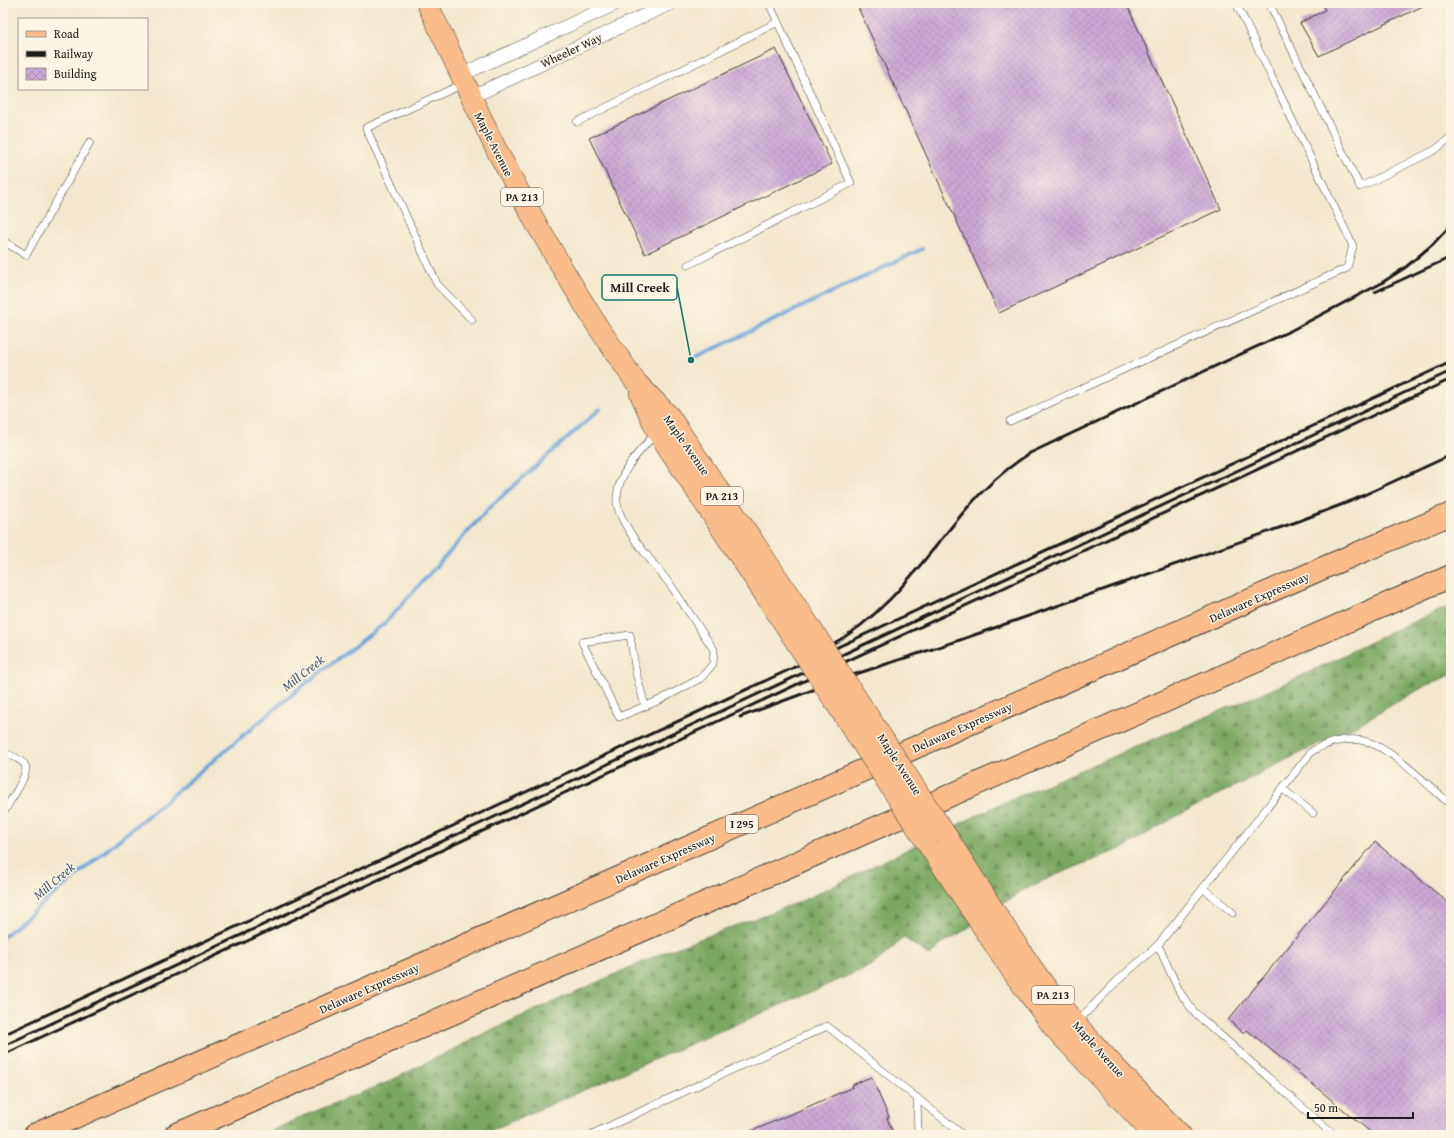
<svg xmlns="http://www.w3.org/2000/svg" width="1454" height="1138" font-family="'Gentium Book Plus',serif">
  <defs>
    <pattern id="forest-firs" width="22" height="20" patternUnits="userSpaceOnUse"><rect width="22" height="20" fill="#7aa862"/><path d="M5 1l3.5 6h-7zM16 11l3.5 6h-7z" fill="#638850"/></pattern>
    <pattern id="building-cross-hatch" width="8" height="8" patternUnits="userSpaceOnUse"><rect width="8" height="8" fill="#cba7d5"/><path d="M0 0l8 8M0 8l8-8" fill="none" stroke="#ae8fb6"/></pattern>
  </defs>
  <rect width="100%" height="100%" fill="#fcf5e5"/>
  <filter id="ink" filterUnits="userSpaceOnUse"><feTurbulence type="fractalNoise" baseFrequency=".025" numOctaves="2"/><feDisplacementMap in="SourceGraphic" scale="8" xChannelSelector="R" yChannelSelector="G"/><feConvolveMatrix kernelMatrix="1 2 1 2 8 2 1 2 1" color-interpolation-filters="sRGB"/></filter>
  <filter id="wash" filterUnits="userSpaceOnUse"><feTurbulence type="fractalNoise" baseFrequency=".012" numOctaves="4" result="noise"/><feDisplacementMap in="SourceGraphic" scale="16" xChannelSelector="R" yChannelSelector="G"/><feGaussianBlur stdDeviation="0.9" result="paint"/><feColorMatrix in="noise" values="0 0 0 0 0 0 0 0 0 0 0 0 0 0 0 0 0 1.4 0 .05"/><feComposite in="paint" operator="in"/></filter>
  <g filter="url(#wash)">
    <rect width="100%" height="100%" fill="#f3e8cd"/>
    <path fill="url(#forest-firs)" stroke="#4b623f" d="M1451,606V675L1427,685L1357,725L1284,761L1175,817L1125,847L1056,875L1023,890L956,936L942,943L930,956L904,938L873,965L480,1135H263L303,1116L386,1083L495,1028L660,954L804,900L998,805L1291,681L1403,626Z"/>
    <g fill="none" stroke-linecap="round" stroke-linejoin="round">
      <g stroke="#6aa1d8" stroke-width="4">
        <path d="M691,360L922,249"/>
        <path d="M3,937L301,687L385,623L491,506L600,409"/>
      </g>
    </g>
    <g id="blocks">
      <g fill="url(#building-cross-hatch)">
        <path d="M856,3H1126L1221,209L999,313Z"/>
        <path d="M1322,3H1429L1319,56L1300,23L1325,10Z"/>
        <path d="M776,49L832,164L645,254L589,138Z"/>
        <path d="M1375,842L1451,905V1135H1374L1247,1030L1244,1033L1228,1020Z"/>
        <path d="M871,1077L889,1117L887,1118L894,1135H743L853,1087L852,1085Z"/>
      </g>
    </g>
  </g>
  <g filter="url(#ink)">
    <use href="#blocks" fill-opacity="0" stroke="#3c3b37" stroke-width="1"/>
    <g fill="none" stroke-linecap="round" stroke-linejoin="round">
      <g stroke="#3c3b37" stroke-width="8">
        <g id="lane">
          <path d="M1269,3L1360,187L1435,150L1451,137"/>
          <path d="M463,84L366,128L437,284L472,320"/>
          <path d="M577,122L778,22"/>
          <path d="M3,241L26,255L90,142"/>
          <path d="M688,265L851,183L769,3"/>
          <path d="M1010,421L1347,268L1353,246L1236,3"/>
          <path d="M645,706L636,673L630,635L582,642L619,717L660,700L701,678L713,664L714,650C700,629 686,608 672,587C657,566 614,522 617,497C619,471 639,452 656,433"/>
          <path d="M3,752C9,755 22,759 25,765C30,774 8,804 3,813"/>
          <path d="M1283,789L1313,813"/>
          <path d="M1203,888L1233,913"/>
          <path d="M1077,1022L1117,981L1158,945"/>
          <path d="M917,1098L918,1135"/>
          <path d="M1328,1130L1334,1135"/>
          <path d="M590,1135L827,1026L963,1135"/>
          <path d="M1324,1135L1328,1130L1194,1012L1179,991L1158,945L1312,751C1329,742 1349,736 1368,742C1393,750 1430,787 1451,805"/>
        </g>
      </g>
      <g stroke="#3c3b37" stroke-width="14">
        <g id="street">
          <path d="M461,75L617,3"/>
          <path d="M471,97L671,3"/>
        </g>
      </g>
      <g stroke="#3c3b37" stroke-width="22">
        <g id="primary">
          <path d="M427,3L495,147L537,225L570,281L598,327L635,381L670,417L803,616"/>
          <path d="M640,393L657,431L785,625"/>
          <path d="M947,837C980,887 1010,939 1046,987C1087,1040 1134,1087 1181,1135"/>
          <path d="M927,843L1012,971L1054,1028L1154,1135"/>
        </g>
      </g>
      <g stroke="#3c3b37" stroke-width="24">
        <g id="highway">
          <path d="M34,1135L1330,565L1451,514"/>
          <path d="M175,1135L1451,576"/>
        </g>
      </g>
      <use href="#lane" stroke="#fff" stroke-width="7"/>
      <use href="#street" stroke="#fff" stroke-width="13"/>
      <use href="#primary" stroke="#f9bc8a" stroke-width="21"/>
      <use href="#highway" stroke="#f9bc8a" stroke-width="22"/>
      <g stroke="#1c1c1c" stroke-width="3">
        <path d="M1375,292L1451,257"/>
        <path d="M829,646C888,615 926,556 968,507C986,486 1007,468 1030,453L1292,330L1380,284L1406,267L1433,244L1451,225"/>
        <path d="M740,717L856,674L957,641L1299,521L1351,501L1451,455"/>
        <path d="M3,1035L1451,362"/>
        <path d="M3,1046L1451,371"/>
        <path d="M3,1055L1451,379"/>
      </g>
      <g stroke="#3c3b37" stroke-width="22" stroke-linecap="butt">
        <g id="primary-bridge">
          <path d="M803,616L947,837"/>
          <path d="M785,625L927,843"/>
        </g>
      </g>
      <use href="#primary-bridge" stroke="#f9bc8a" stroke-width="21"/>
    </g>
  </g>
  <g text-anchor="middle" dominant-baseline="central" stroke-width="3" stroke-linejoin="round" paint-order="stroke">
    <g fill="#fcf5e5" stroke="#5f5d58" stroke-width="1">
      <rect x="501" y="188" width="42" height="18" rx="3"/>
      <rect x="701" y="487" width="42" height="18" rx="3"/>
      <rect x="726" y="815" width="32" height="18" rx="3"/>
      <rect x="1032" y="986" width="42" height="18" rx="3"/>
    </g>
    <g font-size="11" font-weight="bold" fill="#1c1c1c">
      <text x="522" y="197">PA 213</text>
      <text x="722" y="496">PA 213</text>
      <text x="742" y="824">I 295</text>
      <text x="1053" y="995">PA 213</text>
    </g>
    <g font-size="12" fill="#1c1c1c" stroke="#fcf5e5">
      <text transform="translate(571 50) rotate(-25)">Wheeler Way</text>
      <text transform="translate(494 144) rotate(63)">Maple Avenue</text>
      <text transform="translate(687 445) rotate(55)">Maple Avenue</text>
      <text transform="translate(1259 597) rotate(-24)">Delaware Expressway</text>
      <text transform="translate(962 727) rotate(-24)">Delaware Expressway</text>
      <text transform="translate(900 764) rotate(57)">Maple Avenue</text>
      <text transform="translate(665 858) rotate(-24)">Delaware Expressway</text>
      <text transform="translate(369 988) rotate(-24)">Delaware Expressway</text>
      <text transform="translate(1099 1049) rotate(48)">Maple Avenue</text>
    </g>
    <g font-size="13" font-style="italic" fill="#3f5871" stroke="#fcf5e5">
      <text transform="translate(303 673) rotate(-38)">Mill Creek</text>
      <text transform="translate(54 881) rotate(-40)">Mill Creek</text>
    </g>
  </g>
  <path fill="none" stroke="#0f766e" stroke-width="1.5" d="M691 360L677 287"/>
  <circle fill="#0f766e" stroke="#fcf5e5" stroke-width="1.5" cx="691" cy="360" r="4"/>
  <rect fill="#fcf5e5" stroke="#0f766e" stroke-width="1.5" x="602" y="275" width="75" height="25" rx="4"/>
  <g font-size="13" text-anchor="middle" font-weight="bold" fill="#1c1c1c">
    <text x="640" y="292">Mill Creek</text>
  </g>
  <rect width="1454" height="1138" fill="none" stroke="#fcf5e5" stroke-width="16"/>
  <rect x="18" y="18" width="130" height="72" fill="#fcf5e5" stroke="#a29e95"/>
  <rect x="26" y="31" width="20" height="6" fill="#f9bc8a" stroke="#a29e95"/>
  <text x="54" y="38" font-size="12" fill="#1c1c1c">Road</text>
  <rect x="26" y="51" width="20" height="6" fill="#1c1c1c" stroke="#a29e95"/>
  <text x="54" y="58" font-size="12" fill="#1c1c1c">Railway</text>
  <rect x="26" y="68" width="20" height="12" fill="url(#building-cross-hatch)" stroke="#a29e95"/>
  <text x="54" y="78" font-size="12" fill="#1c1c1c">Building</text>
  <path d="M1308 1112v6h105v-6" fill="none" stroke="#1c1c1c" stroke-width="2"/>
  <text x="1314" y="1112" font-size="12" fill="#1c1c1c" stroke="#fcf5e5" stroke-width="3" paint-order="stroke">50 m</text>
</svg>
